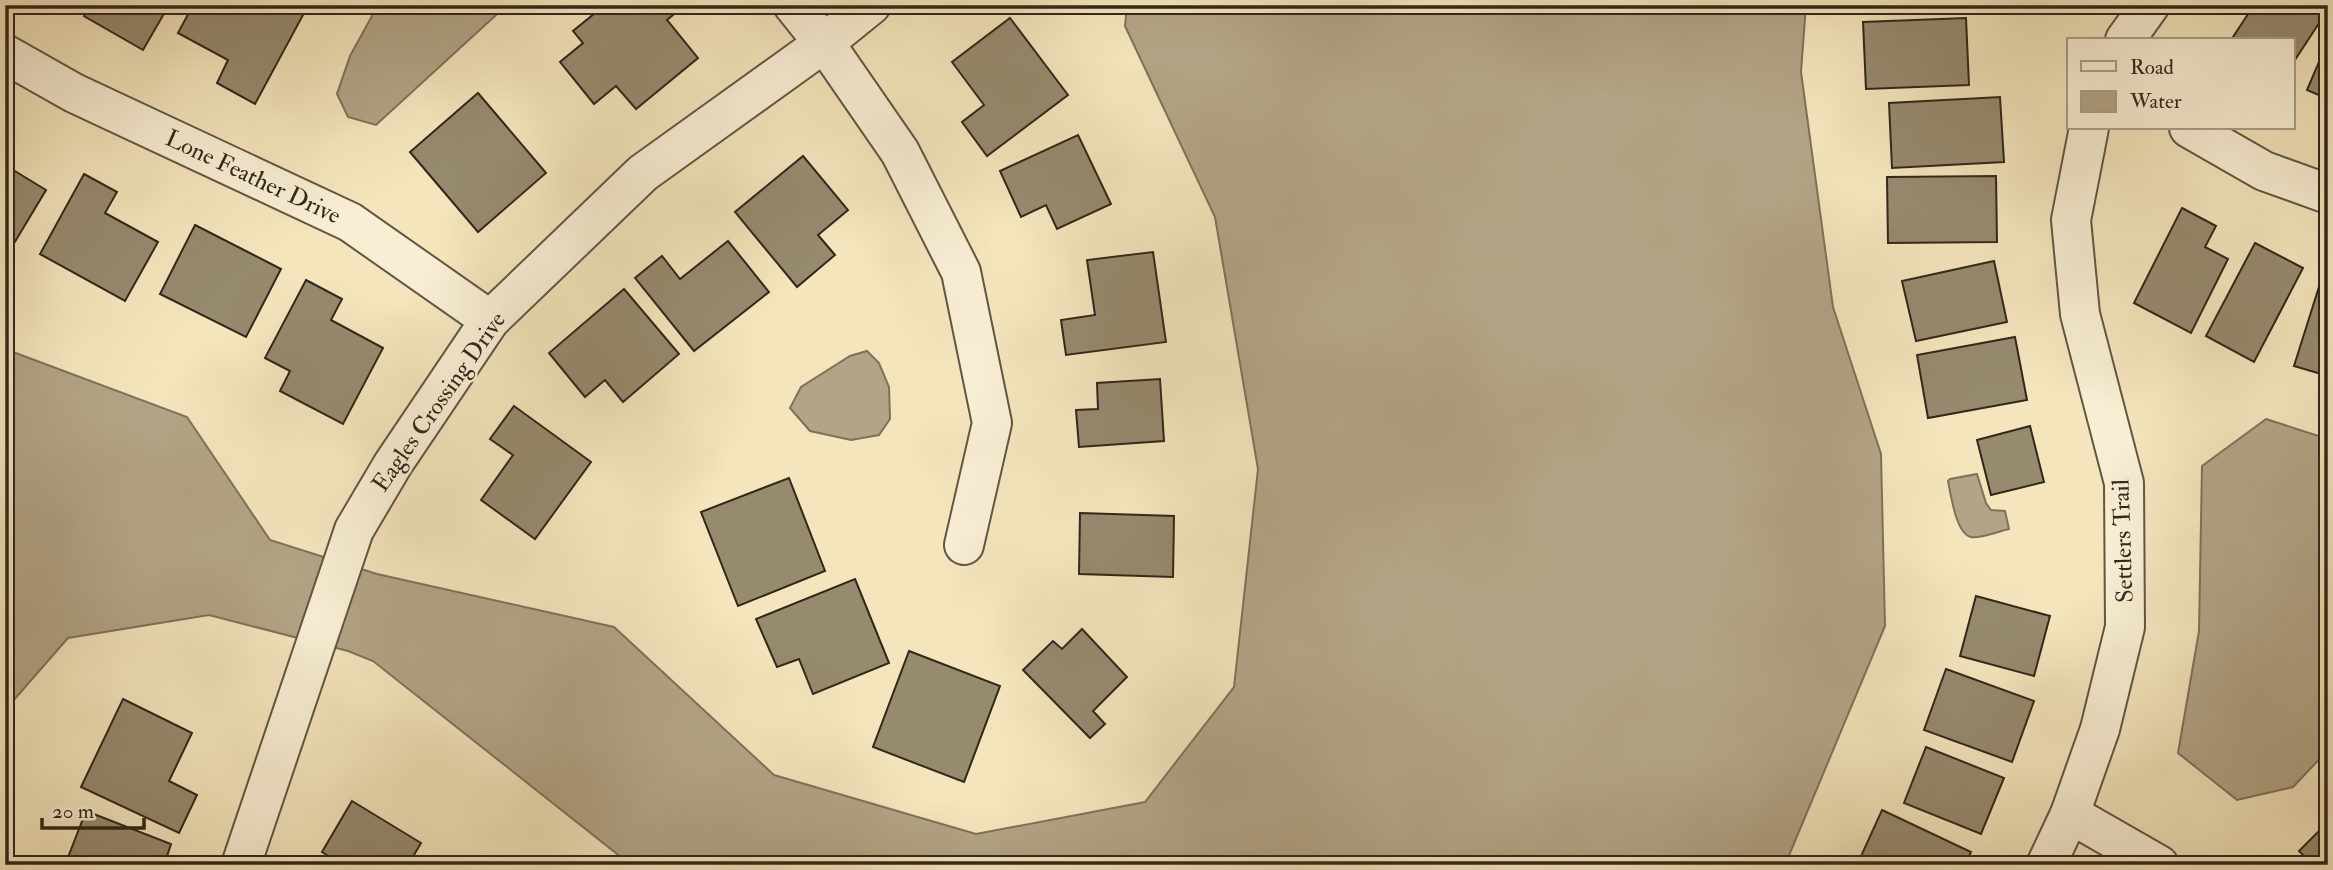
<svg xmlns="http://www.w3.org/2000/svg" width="2333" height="870" font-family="'IM FELL Double Pica',serif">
  <rect width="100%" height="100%" fill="#f4e5bd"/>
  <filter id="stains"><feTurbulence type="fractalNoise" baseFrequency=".00286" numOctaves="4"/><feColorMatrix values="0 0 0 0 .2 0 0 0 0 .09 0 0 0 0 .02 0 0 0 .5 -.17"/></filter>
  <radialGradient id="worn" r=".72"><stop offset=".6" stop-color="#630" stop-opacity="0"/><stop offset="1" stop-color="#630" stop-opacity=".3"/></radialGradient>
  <g fill="#b2a486" stroke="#7e725b" stroke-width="2">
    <path d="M378,5H507L376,125L348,117L337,94L350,56Z"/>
    <path d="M1127,5H1806L1801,72L1833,307L1881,454L1885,626L1785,865H631L373,661L348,651L209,615L68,638L5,710V349L187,417L270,540L377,574L614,627L774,775L976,834L1145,802L1234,687L1258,469L1215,217L1125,26Z"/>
    <path d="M867,351L879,363L889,387L890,419L879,435L851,440L810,431L790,408L801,387L850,356Z"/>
    <path d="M2266,419L2328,439V750L2293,787L2237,800L2178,753L2199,631L2202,466Z"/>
    <path d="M1977,474L1986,503L1991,510L2005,511L2009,529C1999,531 1981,539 1971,537C1956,534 1951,495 1948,481L1950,479Z"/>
  </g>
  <g fill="#968a6f" stroke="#31271b" stroke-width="2">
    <path d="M90,5H169L143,50L84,16Z"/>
    <path d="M193,5H284L303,15L255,104L217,83L228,60L178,33Z"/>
    <path d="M605,5H685L667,20L698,58L636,109L616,86L594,104L560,62L583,43L573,31Z"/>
    <path d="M2254,5H2311L2325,14L2293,63V40H2231Z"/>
    <path d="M1010,18L1068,95L987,156L962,122L984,105L952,62Z"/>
    <path d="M1966,18L1969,85L1866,89L1863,22Z"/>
    <path d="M2328,41V99L2307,90Z"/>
    <path d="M478,93L546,173L478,232L410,152Z"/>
    <path d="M2000,97L2004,162L1892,168L1889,103Z"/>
    <path d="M2328,107V125L2322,122Z"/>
    <path d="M5,134L12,139L5,149Z"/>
    <path d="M1078,135L1111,204L1057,229L1046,205L1021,217L1000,171Z"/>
    <path d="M803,156L848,210L818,235L835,255L797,287L735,212Z"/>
    <path d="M5,165L46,190L7,255L5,254Z"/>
    <path d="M84,174L117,192L105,213L158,242L125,301L40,254Z"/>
    <path d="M1996,176L1997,242L1888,243L1887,177Z"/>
    <path d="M2182,208L2216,226L2205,247L2228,259L2191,333L2134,303Z"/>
    <path d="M195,225L281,269L246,337L160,294Z"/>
    <path d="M728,241L769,292L694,351L635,278L662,256L680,279Z"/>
    <path d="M2255,243L2303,268L2254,362L2206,336Z"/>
    <path d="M1153,252L1166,342L1066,355L1061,320L1095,315L1087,260Z"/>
    <path d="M1994,261L2007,322L1916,341L1902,281Z"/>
    <path d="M2323,274L2328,276V376L2294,366Z"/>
    <path d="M306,280L342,299L331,320L383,348L343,424L280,391L290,371L265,358Z"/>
    <path d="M624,289L679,354L623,402L605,380L585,397L549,353Z"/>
    <path d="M2015,337L2027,400L1928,418L1917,355Z"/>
    <path d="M1160,379L1164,441L1079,447L1076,410L1098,409L1097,383Z"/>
    <path d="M514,406L591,462L535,539L481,500L513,455L490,439Z"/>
    <path d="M2030,426L2044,482L1991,495L1977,440Z"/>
    <path d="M789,478L825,571L738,606L701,512Z"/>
    <path d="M1080,513L1174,516L1173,577L1079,574Z"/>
    <path d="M855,579L889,663L813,694L799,659L777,667L756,619Z"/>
    <path d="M1976,596L2050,616L2034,676L1960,656Z"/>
    <path d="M1082,629L1127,677L1093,711L1105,724L1090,738L1023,670L1053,641L1062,649Z"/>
    <path d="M909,651L1000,686L964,782L873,747Z"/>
    <path d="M1946,669L2034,701L2012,762L1924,730Z"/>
    <path d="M123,699L192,733L169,781L197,795L179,833L81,787Z"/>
    <path d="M1926,747L2004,778L1981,834L1904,803Z"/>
    <path d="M352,801L421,843L408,865H343L322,852Z"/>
    <path d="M1882,810L1971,852L1965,865H1857Z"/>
    <path d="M86,811L171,844L164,865H65Z"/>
    <path d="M2328,822V865H2313L2299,851Z"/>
  </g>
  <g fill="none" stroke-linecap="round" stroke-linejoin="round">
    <g stroke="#625644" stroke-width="42">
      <g id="minor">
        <path d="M793,5L833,55L900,152L961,272L992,423L964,545"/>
        <path d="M2125,40L2150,5"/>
        <path d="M5,54L74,93L350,222L490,320"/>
        <path d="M2189,128L2264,171L2328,194"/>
        <path d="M2070,814L2159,865"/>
        <path d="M241,865L354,530L393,464L490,320L643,173L824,43L871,5"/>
        <path d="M2046,865L2070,814L2100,729L2125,627L2124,483L2080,314L2071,220L2089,128"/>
      </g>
    </g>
    <use href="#minor" stroke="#f8eed4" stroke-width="38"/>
  </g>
  <g text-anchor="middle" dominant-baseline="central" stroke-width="5" stroke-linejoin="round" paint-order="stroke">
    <g font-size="24" fill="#31271b" stroke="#f8eed4">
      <text transform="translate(253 177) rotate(25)">Lone Feather Drive</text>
      <text transform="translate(439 402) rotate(-55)">Eagles Crossing Drive</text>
      <text transform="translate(2123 541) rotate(-92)">Settlers Trail</text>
    </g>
  </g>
  <rect width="2333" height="870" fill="none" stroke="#f4e5bd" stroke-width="28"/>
  <rect x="7" y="7" width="2319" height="856" fill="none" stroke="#31271b" stroke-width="3.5"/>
  <rect x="14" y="14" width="2305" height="842" fill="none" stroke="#31271b" stroke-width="2"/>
  <rect x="2067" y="38" width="228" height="91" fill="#f8eed4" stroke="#a89e8a" stroke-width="2"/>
  <rect x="2081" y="61" width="35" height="10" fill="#f8eed4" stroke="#a89e8a" stroke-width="2"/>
  <text x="2130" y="74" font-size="21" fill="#31271b">Road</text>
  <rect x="2081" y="91" width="35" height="21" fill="#b2a486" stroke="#a89e8a" stroke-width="2"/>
  <text x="2130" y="108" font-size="21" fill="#31271b">Water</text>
  <path d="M42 818v10h102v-10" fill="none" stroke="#31271b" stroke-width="3.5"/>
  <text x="52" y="818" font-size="21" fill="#31271b" stroke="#f8eed4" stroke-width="5" paint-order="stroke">20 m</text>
  <rect width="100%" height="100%" filter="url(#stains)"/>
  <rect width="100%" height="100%" fill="url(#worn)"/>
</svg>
